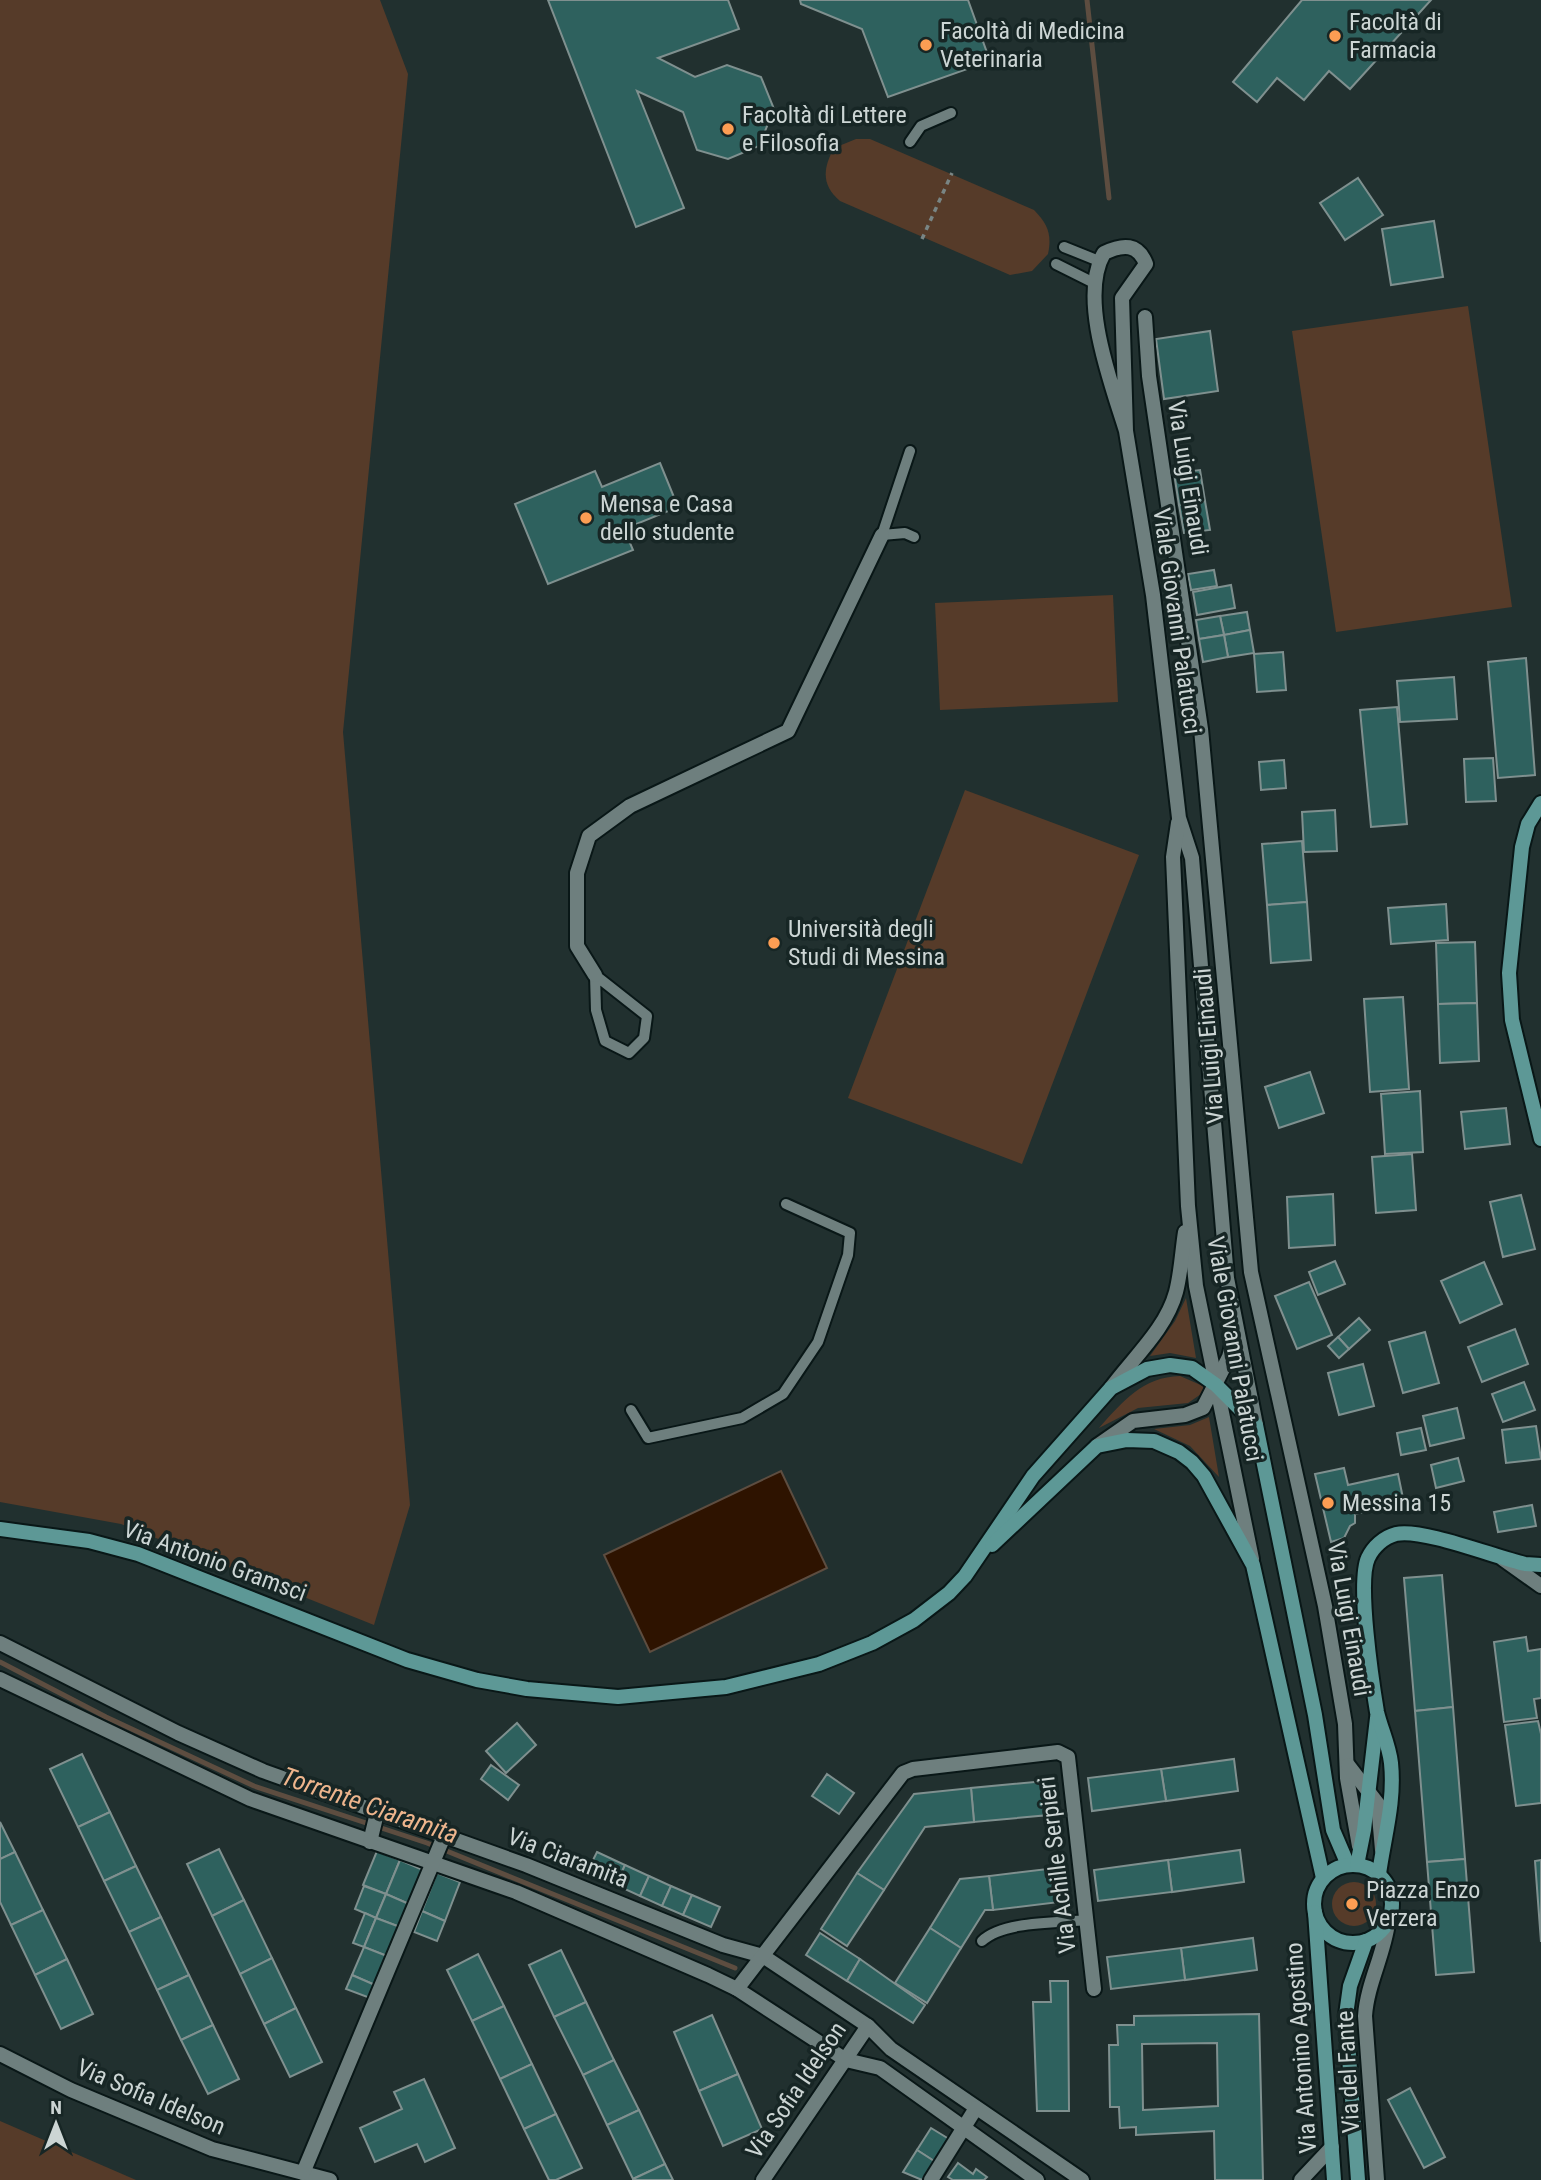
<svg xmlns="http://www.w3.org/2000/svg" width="1541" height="2180" font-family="'Roboto Condensed',sans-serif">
  <rect width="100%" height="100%" fill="#21302f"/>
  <g fill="#563b29">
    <path d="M0,0H380L408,74L343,732L410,1505L374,1625L121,1524L0,1502Z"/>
    <path d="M856,139H870L1034,210C1048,224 1052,235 1048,254L1032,271L1010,275L840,201C821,185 823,168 834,148Z"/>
    <path d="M1468,306L1512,607L1336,632L1292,331Z"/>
    <path d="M1113,595L1118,702L940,710L935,603Z"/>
    <path d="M965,790L1139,855L1022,1164L848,1098Z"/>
    <path d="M1186,1298L1196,1358L1170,1353L1150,1356L1175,1321Z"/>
    <path d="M1180,1376L1203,1386L1204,1392L1188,1403L1138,1408L1099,1428C1123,1401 1143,1377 1180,1376Z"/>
    <path d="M1209,1417L1219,1477L1190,1446L1154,1429L1190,1425Z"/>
    <circle cx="1354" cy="1904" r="22"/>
    <path d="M0,2121L136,2180H0Z"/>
  </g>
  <path fill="#2e1300" stroke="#5d4d40" stroke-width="2" d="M781,1471L827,1568L650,1652L604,1555Z"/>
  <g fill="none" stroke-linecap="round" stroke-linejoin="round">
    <g stroke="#5d4d40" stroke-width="5">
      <path d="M1087,0L1109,198"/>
      <path d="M0,1662L106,1717L254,1786L427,1843L735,1968"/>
    </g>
  </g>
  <g fill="#2e615e" stroke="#7f908f" stroke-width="2" fill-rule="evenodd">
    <path d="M548,0H728L739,29L658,58L695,77L727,65L761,77L774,109L759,146L728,159L697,150L683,112L637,91L684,208L636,227Z"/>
    <path d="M800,0H968L990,61L888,97L862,29L801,4Z"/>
    <path d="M1302,0H1431L1350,89L1329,71L1304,100L1277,78L1257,102L1233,82Z"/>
    <path d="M1358,178L1383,215L1345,240L1320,203Z"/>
    <path d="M1434,221L1443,277L1391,285L1382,229Z"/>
    <path d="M1210,331L1218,391L1164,399L1156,339Z"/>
    <path d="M660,463L678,507L624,529L633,550L548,584L515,504L595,471L602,487Z"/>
    <path d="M1200,470L1205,501L1179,505L1174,473Z"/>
    <path d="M1205,501L1210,530L1184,533L1179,505Z"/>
    <path d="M1214,570L1217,586L1191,590L1188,574Z"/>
    <path d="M1231,585L1235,608L1197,615L1193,592Z"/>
    <path d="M1247,612L1250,630L1224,635L1220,616Z"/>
    <path d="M1220,616L1224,635L1199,639L1196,620Z"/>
    <path d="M1250,630L1254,653L1228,657L1224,635Z"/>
    <path d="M1224,635L1228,657L1203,662L1199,639Z"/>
    <path d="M1283,652L1286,690L1257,692L1254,654Z"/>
    <path d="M1526,658L1535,775L1498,778L1488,662Z"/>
    <path d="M1454,677L1457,719L1400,722L1397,681Z"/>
    <path d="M1397,707L1407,824L1371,827L1360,710Z"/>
    <path d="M1493,758L1496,801L1466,802L1464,759Z"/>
    <path d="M1284,760L1286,788L1261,790L1259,762Z"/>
    <path d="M1335,810L1337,851L1304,852L1302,812Z"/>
    <path d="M1302,841L1307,902L1267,905L1262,844Z"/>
    <path d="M1307,902L1311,960L1271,963L1267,905Z"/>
    <path d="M1446,904L1448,940L1391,944L1388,908Z"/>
    <path d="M1475,942L1477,1003L1438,1004L1436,943Z"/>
    <path d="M1403,997L1409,1089L1370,1092L1364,999Z"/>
    <path d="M1477,1003L1479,1061L1440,1063L1438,1004Z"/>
    <path d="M1310,1072L1324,1113L1279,1128L1265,1087Z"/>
    <path d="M1420,1091L1423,1152L1385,1154L1381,1094Z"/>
    <path d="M1506,1108L1510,1144L1465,1149L1461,1112Z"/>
    <path d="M1412,1154L1416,1210L1376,1213L1372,1157Z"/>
    <path d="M1333,1194L1335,1245L1289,1248L1287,1197Z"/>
    <path d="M1521,1195L1535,1249L1503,1257L1490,1202Z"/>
    <path d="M1335,1261L1345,1284L1318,1295L1309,1272Z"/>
    <path d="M1484,1262L1502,1304L1460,1323L1441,1281Z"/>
    <path d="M1309,1282L1332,1335L1297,1349L1275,1296Z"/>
    <path d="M1359,1318L1370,1330L1349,1349L1338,1337Z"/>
    <path d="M1515,1329L1528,1364L1482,1382L1468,1347Z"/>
    <path d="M1425,1332L1439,1383L1403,1393L1389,1342Z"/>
    <path d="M1338,1337L1349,1349L1339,1358L1328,1346Z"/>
    <path d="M1363,1364L1374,1406L1339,1415L1328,1373Z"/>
    <path d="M1524,1382L1535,1410L1503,1422L1492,1394Z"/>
    <path d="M1457,1408L1464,1438L1430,1446L1423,1416Z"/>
    <path d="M1536,1426L1541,1459L1506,1463L1502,1430Z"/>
    <path d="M1421,1428L1426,1450L1401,1455L1397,1433Z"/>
    <path d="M1458,1458L1464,1481L1436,1488L1431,1465Z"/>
    <path d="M1344,1468L1348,1485L1398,1474L1404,1503L1355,1514V1523L1350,1526L1344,1538L1331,1542L1315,1474Z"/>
    <path d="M1532,1505L1536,1526L1498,1532L1494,1512Z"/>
    <path d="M1442,1575L1453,1707L1415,1711L1404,1578Z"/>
    <path d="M1526,1637L1528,1651L1541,1649V1698L1534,1699L1537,1718L1504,1722L1494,1642Z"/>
    <path d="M1453,1707L1465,1859L1427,1862L1415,1711Z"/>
    <path d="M1538,1721L1541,1734V1803L1516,1806L1505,1725Z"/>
    <path d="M517,1723L536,1745L506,1773L486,1751Z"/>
    <path d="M82,1754L110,1812L78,1827L50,1769Z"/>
    <path d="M1234,1759L1238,1791L1166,1801L1161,1769Z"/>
    <path d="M491,1765L519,1785L508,1800L481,1779Z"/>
    <path d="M1161,1769L1166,1801L1092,1811L1088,1778Z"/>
    <path d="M827,1774L854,1793L839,1814L812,1796Z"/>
    <path d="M1045,1781L1049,1815L974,1822L971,1788Z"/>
    <path d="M971,1788L974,1822L925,1827L884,1890L857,1873L914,1794Z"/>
    <path d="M110,1812L136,1866L104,1881L78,1827Z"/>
    <path d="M0,1822L15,1852L0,1859Z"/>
    <path d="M219,1849L244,1900L212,1916L187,1864Z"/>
    <path d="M1240,1850L1244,1882L1172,1892L1168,1860Z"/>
    <path d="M377,1851L400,1860L386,1894L363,1885Z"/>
    <path d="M15,1852L43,1910L11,1925L0,1902V1859Z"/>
    <path d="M597,1852L625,1865L616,1885L587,1872Z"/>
    <path d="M1465,1859L1474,1972L1436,1975L1427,1862Z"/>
    <path d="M400,1860L423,1870L409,1904L386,1894Z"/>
    <path d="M1168,1860L1172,1892L1098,1901L1094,1870Z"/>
    <path d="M1541,1860V1942L1535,1861Z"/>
    <path d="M625,1865L649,1876L640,1896L616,1885Z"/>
    <path d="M136,1866L161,1917L129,1932L104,1881Z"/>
    <path d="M1064,1867L1068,1901L993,1910L989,1876Z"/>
    <path d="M437,1873L460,1882L445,1921L422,1911Z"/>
    <path d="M857,1873L884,1890L847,1946L821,1929Z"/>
    <path d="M649,1876L671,1886L662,1906L640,1896Z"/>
    <path d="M989,1876L993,1910H985L961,1948L930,1928L960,1879Z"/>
    <path d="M364,1886L386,1894L376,1918L355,1909Z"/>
    <path d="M671,1886L692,1895L683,1915L662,1906Z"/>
    <path d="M386,1894L409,1904L400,1927L376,1918Z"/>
    <path d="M692,1895L720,1907L711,1927L683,1915Z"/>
    <path d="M244,1900L272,1958L240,1974L212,1916Z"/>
    <path d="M43,1910L67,1959L35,1975L11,1925Z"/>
    <path d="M422,1911L445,1921L437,1941L414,1932Z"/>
    <path d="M365,1913L376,1918L364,1947L353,1943Z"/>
    <path d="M161,1917L189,1975L157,1990L129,1932Z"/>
    <path d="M376,1918L400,1927L387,1956L364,1947Z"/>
    <path d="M930,1928L961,1948L927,2003L895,1983Z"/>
    <path d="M820,1933L860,1959L847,1981L806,1955Z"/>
    <path d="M1253,1938L1257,1970L1185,1980L1181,1948Z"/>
    <path d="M364,1947L387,1956L375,1985L352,1975Z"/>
    <path d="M1181,1948L1185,1980L1111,1989L1107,1957Z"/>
    <path d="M561,1950L586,2002L554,2017L529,1965Z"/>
    <path d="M478,1954L504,2006L472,2021L447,1970Z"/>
    <path d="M272,1958L296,2008L264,2024L240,1974Z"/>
    <path d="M67,1959L93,2014L61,2029L35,1975Z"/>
    <path d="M860,1959L925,2005L913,2023L847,1981Z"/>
    <path d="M189,1975L213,2025L181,2040L157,1990Z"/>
    <path d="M352,1975L375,1985L370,1998L346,1989Z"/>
    <path d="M1050,1981H1068L1069,2111H1037L1033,2002H1051Z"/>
    <path d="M586,2002L614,2060L583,2075L554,2017Z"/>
    <path d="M504,2006L532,2064L500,2079L472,2021Z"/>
    <path d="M296,2008L322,2062L290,2077L264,2024Z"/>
    <path d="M1259,2014L1263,2180H1215L1214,2131L1136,2135V2127L1120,2128L1119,2107H1110L1109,2045H1118L1117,2025H1134V2016ZM1217,2043L1218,2106L1143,2110L1142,2044Z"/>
    <path d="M712,2015L738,2074L699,2091L674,2032Z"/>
    <path d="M213,2025L239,2079L208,2094L181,2040Z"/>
    <path d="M614,2060L639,2110L607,2125L583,2075Z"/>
    <path d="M532,2064L556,2114L524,2129L500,2079Z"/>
    <path d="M738,2074L762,2129L723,2146L699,2091Z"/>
    <path d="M424,2079L455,2148L425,2162L417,2144L375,2162L360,2128L402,2109L394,2092Z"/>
    <path d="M1410,2088L1445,2157L1424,2168L1388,2100Z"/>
    <path d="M639,2110L665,2164L633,2179L607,2125Z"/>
    <path d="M556,2114L582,2168L556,2180H549L524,2129Z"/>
    <path d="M931,2128L949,2139L934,2161L917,2150Z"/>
    <path d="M917,2150L934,2161L922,2180L903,2172Z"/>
    <path d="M958,2163L973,2174L976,2169L987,2177L984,2180H953L948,2177Z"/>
    <path d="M665,2164L673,2180H633V2179Z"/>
  </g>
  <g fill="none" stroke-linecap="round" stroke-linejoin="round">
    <g stroke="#091717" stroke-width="14">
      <g id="lane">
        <path d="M910,142L921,126L951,113"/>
        <path d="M1064,247L1099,261"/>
        <path d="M1056,264L1094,283"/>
        <path d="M910,451L882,535L905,533L914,537"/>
        <path d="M595,975L647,1016L644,1038L629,1053L605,1041L596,1010Z"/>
        <path d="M631,1410L648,1438L742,1418L783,1394L818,1342L848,1255L850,1233L786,1204"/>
        <path d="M982,1941C1003,1921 1057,1923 1087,1920"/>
      </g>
    </g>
    <g stroke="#091717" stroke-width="18">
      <g id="street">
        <path d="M1145,317L1149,376L1201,729L1251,1272L1325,1606L1345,1724L1347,1778L1359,1846"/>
        <path d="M1126,431C1112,385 1078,298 1104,253C1123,244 1138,243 1146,264L1122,298L1126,431L1153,595L1179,818L1192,858L1227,1278L1256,1425"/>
        <path d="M1178,823L1173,857L1188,1206L1196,1286L1252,1559"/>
        <path d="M595,975L577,946V873L589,836L630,806L788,731L882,535"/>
        <path d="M1111,1388C1133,1358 1166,1329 1176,1292C1181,1273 1182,1251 1185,1232"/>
        <path d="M1097,1446L1133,1421L1185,1415L1203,1408L1229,1357L1236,1330"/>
        <path d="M1503,1559L1541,1586"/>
        <path d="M0,1643L178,1733L263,1771L526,1865L723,1945L763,1956L868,2026L891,2049L1082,2180"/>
        <path d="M0,1679L250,1799L516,1892L708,1975L737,1989L846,2060L880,2068L1037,2180"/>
        <path d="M1348,1765L1378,1804L1382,1850"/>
        <path d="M370,1842L377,1813"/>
        <path d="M737,1989L903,1773L913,1769L1058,1752L1068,1757L1094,1989"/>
        <path d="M0,2054L71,2090L212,2149L330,2180"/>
        <path d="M303,2173L444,1836"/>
        <path d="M763,2180L868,2026"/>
        <path d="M931,2180L976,2108"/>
        <path d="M1301,2180L1332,2147"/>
        <path d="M1377,2180L1365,2016C1367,1984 1384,1955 1388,1923"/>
      </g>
    </g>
    <g stroke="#091717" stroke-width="18">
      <g id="secondary">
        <path d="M1541,803L1528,824L1522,847L1509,973L1512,1020L1541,1139"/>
        <path d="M0,1529L89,1541L138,1554L407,1660L477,1680L527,1689L618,1697L726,1687L819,1664L872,1643L914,1620L949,1593L965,1576L1033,1476L1111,1388L1147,1369L1170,1365L1192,1368L1216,1385L1256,1425L1315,1715L1333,1830L1348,1865"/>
        <path d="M992,1545L1097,1446L1127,1440L1154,1441L1179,1452L1192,1462L1204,1476L1253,1565L1323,1878"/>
        <circle cx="1353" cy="1904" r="39"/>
        <path d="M1357,1865L1364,1830L1377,1718"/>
        <path d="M1379,1874C1384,1837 1395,1802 1391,1763C1389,1745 1381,1729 1377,1712C1372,1682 1357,1582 1368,1558C1373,1547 1384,1537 1396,1534C1422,1528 1495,1557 1525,1564L1541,1565"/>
        <path d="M1315,1912L1334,2180"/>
        <path d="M1358,2180L1346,2015L1350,1986L1366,1941"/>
      </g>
    </g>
    <path stroke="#798584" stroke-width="3.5" stroke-dasharray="5 5" stroke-linecap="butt" d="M922,239L952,173"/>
    <use href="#lane" stroke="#6e7f7e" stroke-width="10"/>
    <use href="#street" stroke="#6e7f7e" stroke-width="14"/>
    <use href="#secondary" stroke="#5d9896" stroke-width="14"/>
  </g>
  <g fill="#fc9d53" stroke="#172625" stroke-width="2.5">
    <circle cx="1335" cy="36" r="7"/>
    <circle cx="926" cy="45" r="7"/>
    <circle cx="728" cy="129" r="7"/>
    <circle cx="586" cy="518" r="7"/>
    <circle cx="774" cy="943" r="7"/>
    <circle cx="1328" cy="1503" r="7"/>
    <circle cx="1352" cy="1904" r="7"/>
  </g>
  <g text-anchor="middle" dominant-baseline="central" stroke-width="7" stroke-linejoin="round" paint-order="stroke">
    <g font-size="24" fill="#ccd5d4" stroke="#172625" text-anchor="start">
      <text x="1349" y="22">Facoltà di<tspan x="1349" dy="28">Farmacia</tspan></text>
      <text x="940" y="31">Facoltà di Medicina<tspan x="940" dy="28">Veterinaria</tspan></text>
      <text x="742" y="115">Facoltà di Lettere<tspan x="742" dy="28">e Filosofia</tspan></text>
      <text x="600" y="504">Mensa e Casa<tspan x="600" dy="28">dello studente</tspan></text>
      <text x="788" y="929">Università degli<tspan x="788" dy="28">Studi di Messina</tspan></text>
      <text x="1342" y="1503">Messina 15</text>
      <text x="1366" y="1890">Piazza Enzo<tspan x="1366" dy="28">Verzera</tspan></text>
    </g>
    <g font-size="24" fill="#ccd5d4" stroke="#172625">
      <text transform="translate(1188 478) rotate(81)">Via Luigi Einaudi</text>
      <text transform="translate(1177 621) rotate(82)">Viale Giovanni Palatucci</text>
      <text transform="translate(1209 1046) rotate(-95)">Via Luigi Einaudi</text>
      <text transform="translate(1235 1349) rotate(80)">Viale Giovanni Palatucci</text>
      <text transform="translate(215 1561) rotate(20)">Via Antonio Gramsci</text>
      <text transform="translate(1349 1619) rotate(80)">Via Luigi Einaudi</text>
      <text transform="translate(568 1858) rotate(21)">Via Ciaramita</text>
      <text transform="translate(1057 1865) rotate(-97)">Via Achille Serpieri</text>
      <text transform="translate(1301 2048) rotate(-94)">Via Antonino Agostino</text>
      <text transform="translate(1348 2072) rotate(-93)">Via del Fante</text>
      <text transform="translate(796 2090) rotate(-56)">Via Sofia Idelson</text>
      <text transform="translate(151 2097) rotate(23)">Via Sofia Idelson</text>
    </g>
    <g font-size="26" font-style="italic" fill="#eeb58d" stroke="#172625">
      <text transform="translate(370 1805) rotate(19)">Torrente Ciaramita</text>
    </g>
  </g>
  <g transform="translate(56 2124)" stroke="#172625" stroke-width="5" paint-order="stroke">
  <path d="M0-5L12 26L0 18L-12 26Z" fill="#ccd5d4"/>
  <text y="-10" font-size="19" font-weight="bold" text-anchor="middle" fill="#ccd5d4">N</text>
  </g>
</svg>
